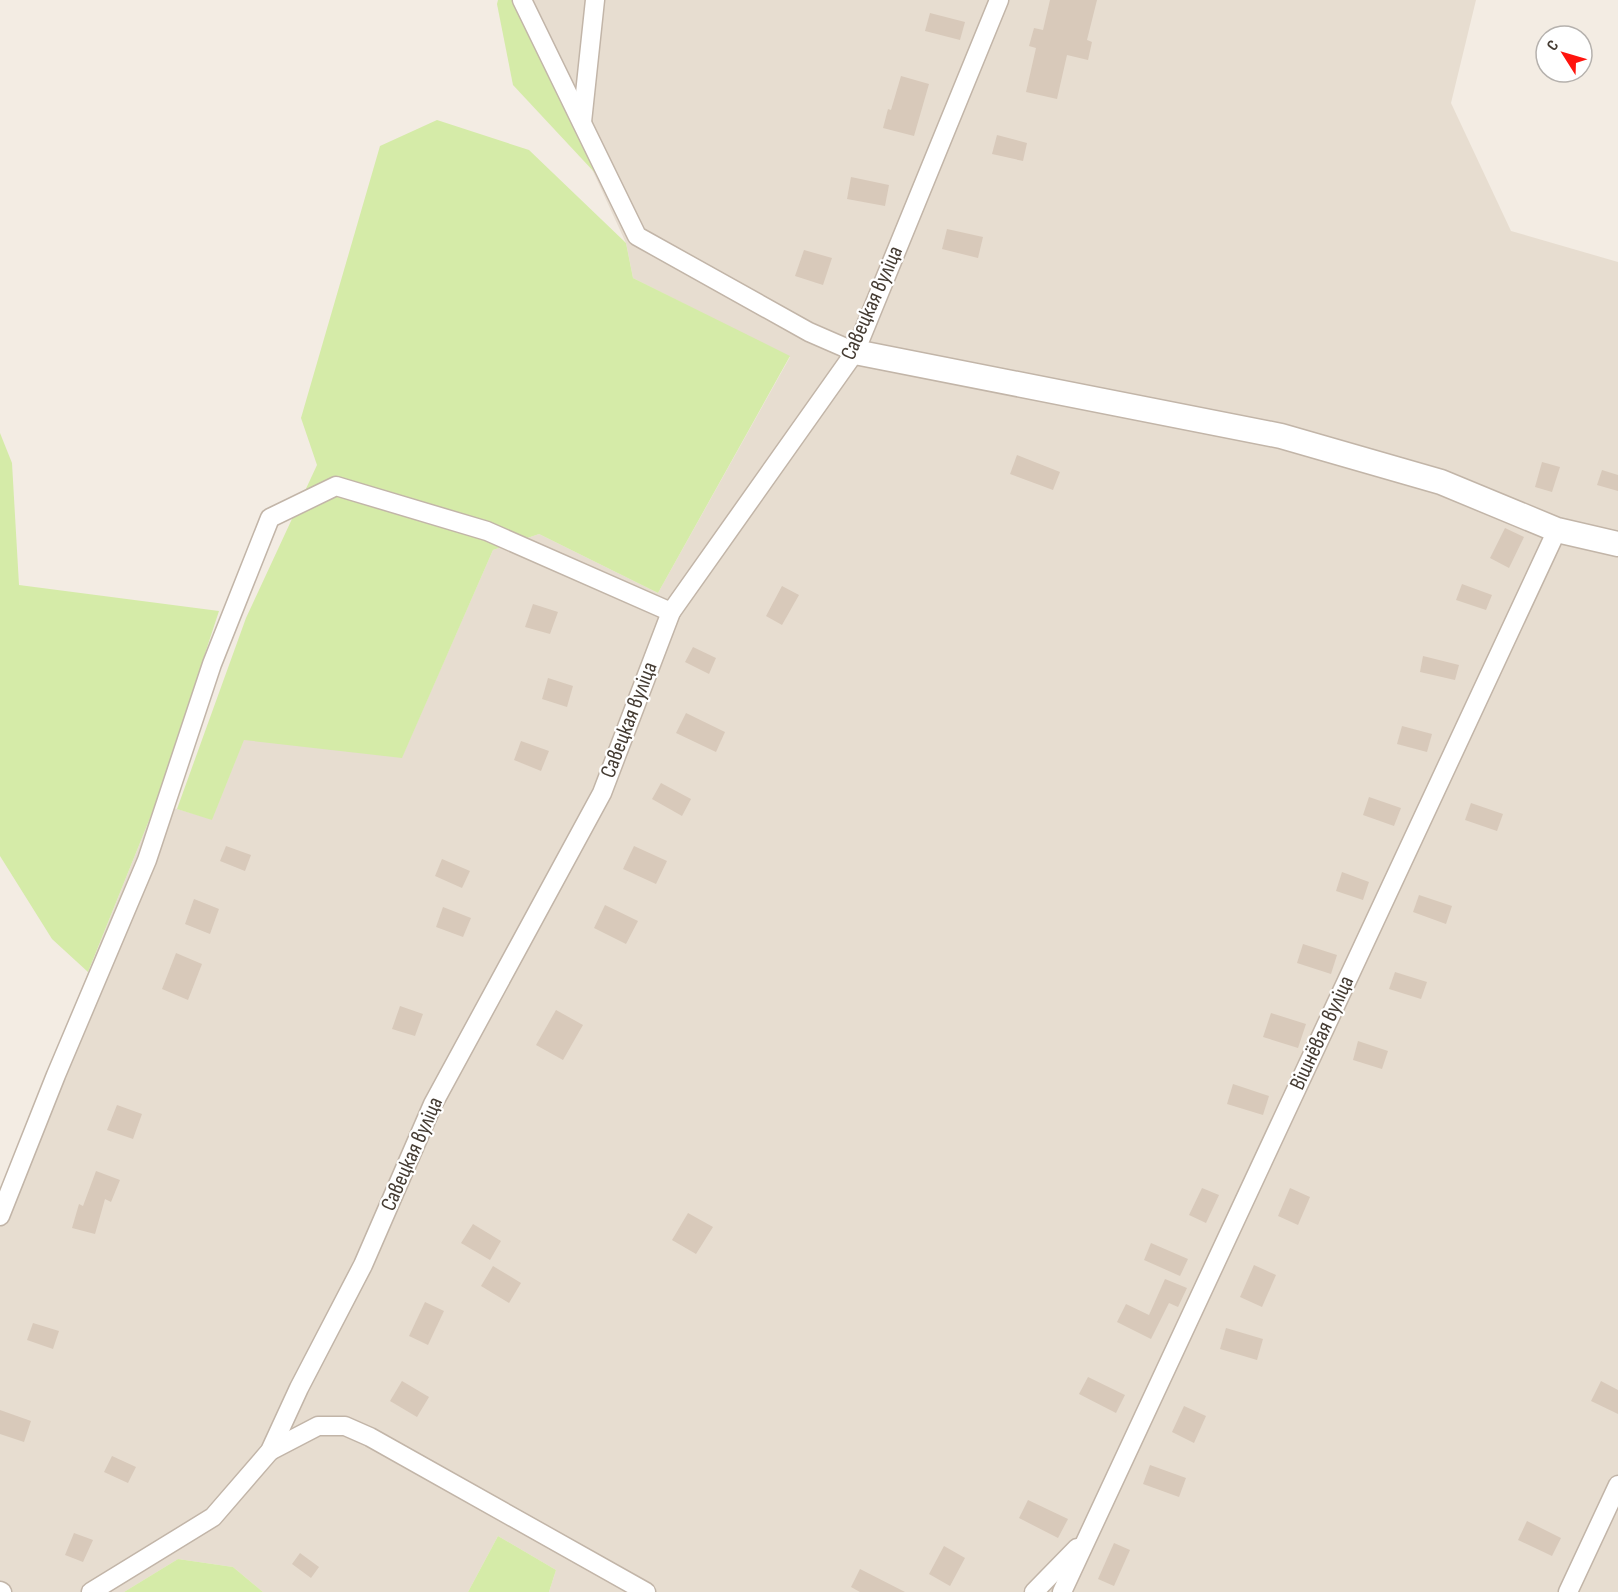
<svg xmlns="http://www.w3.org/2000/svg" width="1618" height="1592" font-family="'Sofia Sans Condensed',sans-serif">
  <rect width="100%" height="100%" fill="#f3ece3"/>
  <path fill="#e7ddd0" d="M514,0H1476L1451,103L1511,231L1618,262V1592H549L556,1570L498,1536L468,1592H263L233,1567L178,1559L124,1592H0V1192L156,803L212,819L244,739L402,757L493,550L539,534L658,593L790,357L633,278L626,243Z"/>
  <g fill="#d5eba8">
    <path d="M498,0H514L596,174L513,85L497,4Z"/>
    <path d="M437,120L529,150L626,243L633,278L790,356L658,593L539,534L493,550L402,758L244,740L212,820L177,809L246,618L317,465L301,418L380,146Z"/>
    <path d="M0,433L12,463L19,585L219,611L156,803L88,972L52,939L0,856Z"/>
    <path d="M498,1536L556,1570L549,1592H468Z"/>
    <path d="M178,1559L233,1567L263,1592H124Z"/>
  </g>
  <g fill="#d8c9ba">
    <path d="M1050,0H1097L1087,40L1092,42L1088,60L1067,55L1057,99L1026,92L1036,48L1029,46L1034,28L1043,30Z"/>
    <path d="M930,13L965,22L960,40L925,31Z"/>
    <path d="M901,76L929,84L914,136L883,128L888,109L891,110Z"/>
    <path d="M997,135L1027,143L1023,161L992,154Z"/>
    <path d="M851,177L889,185L885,206L847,199Z"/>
    <path d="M947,229L983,237L978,258L942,249Z"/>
    <path d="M804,250L832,258L823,285L795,276Z"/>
    <path d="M1017,455L1060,472L1053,490L1010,474Z"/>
    <path d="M1542,462L1560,467L1552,492L1535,487Z"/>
    <path d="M1602,470L1618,475V491L1597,485Z"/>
    <path d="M1505,528L1524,537L1509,568L1490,558Z"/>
    <path d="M1462,584L1492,595L1486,610L1456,600Z"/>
    <path d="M782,586L799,595L782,625L766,616Z"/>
    <path d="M533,604L558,612L550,634L525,627Z"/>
    <path d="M693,647L716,658L709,674L685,662Z"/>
    <path d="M1423,656L1459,665L1455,680L1420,672Z"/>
    <path d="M548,678L573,686L567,707L542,699Z"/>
    <path d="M686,713L725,732L716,752L676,733Z"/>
    <path d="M1402,726L1432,734L1427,752L1397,744Z"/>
    <path d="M521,741L549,751L541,771L514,760Z"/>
    <path d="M661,783L691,799L682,816L652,799Z"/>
    <path d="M1369,797L1401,808L1394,826L1363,815Z"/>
    <path d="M1471,803L1503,814L1497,831L1465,820Z"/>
    <path d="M226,846L251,855L245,871L220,861Z"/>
    <path d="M634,846L667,861L656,884L623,869Z"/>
    <path d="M442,859L470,871L462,888L435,876Z"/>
    <path d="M1342,872L1369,882L1363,900L1336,891Z"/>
    <path d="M1419,895L1452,906L1446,924L1413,912Z"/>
    <path d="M194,899L219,909L210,934L185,924Z"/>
    <path d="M605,905L638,921L626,944L594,928Z"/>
    <path d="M443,907L471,918L463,937L436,927Z"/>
    <path d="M1303,944L1337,955L1331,974L1297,963Z"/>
    <path d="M176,953L202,964L188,1000L162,989Z"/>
    <path d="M1395,972L1427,982L1421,999L1389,989Z"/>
    <path d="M400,1006L423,1014L415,1036L392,1029Z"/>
    <path d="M556,1010L583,1025L563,1060L536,1045Z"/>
    <path d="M1271,1013L1306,1024L1298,1048L1263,1037Z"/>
    <path d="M1358,1041L1388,1051L1382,1069L1353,1060Z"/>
    <path d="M1233,1084L1269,1096L1263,1115L1227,1104Z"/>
    <path d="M117,1105L142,1114L133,1139L107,1130Z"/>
    <path d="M96,1171L120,1180L111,1202L105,1199L95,1234L72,1228L79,1204L83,1206Z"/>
    <path d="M1202,1188L1219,1195L1206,1223L1189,1215Z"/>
    <path d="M1290,1188L1310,1197L1298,1225L1278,1216Z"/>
    <path d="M688,1213L713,1227L696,1254L672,1240Z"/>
    <path d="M473,1224L501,1241L490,1260L461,1243Z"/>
    <path d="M1151,1243L1188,1259L1180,1276L1144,1260Z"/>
    <path d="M1254,1265L1276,1275L1262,1307L1240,1297Z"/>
    <path d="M493,1266L521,1283L509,1303L481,1286Z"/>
    <path d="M1165,1279L1187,1288L1178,1307L1169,1303L1151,1339L1117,1322L1126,1304L1149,1315Z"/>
    <path d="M425,1302L444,1311L428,1345L409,1336Z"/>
    <path d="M33,1323L59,1331L53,1349L27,1340Z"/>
    <path d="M1226,1328L1263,1339L1257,1360L1220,1349Z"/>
    <path d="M1088,1377L1125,1395L1116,1413L1079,1394Z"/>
    <path d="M402,1381L429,1397L417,1417L390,1401Z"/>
    <path d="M1601,1381L1618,1390V1414L1591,1401Z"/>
    <path d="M1184,1406L1206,1416L1194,1443L1172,1432Z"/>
    <path d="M0,1410L31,1421L24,1442L0,1434Z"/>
    <path d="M112,1456L136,1467L128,1483L104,1472Z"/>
    <path d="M1150,1465L1186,1478L1179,1497L1143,1484Z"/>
    <path d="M1028,1500L1068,1519L1058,1538L1019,1518Z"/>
    <path d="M1527,1521L1561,1538L1552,1556L1518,1540Z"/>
    <path d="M74,1533L93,1540L83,1562L65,1555Z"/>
    <path d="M1114,1543L1130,1550L1114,1586L1098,1579Z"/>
    <path d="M944,1546L965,1558L950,1586L929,1574Z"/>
    <path d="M300,1553L319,1567L311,1578L292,1564Z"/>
    <path d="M860,1569L905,1592H860L851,1587Z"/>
  </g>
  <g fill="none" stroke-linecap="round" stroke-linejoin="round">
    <g stroke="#c2b5a8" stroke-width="21">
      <g id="minor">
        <path d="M522,0L637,236L809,332L855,352"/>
        <path d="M582,122L595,0"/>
        <path d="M0,1216L56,1075L147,860L212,664L270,518L336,486L487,531L671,612"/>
        <path d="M270,1451L318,1426H345L370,1437L646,1592"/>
        <path d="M0,1591L2,1592"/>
        <path d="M91,1592L213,1517L270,1451L299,1388L363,1265L433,1104L602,793L671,612L855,352L999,0"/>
        <path d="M1034,1592L1077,1548"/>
        <path d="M1062,1592L1557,530"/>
        <path d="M1568,1592L1618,1485"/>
      </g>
    </g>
    <g stroke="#c2b5a8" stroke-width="27">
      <path id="tertiary" d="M855,352L1281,436L1441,482L1557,530L1618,544"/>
    </g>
    <use href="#minor" stroke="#fff" stroke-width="18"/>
    <use href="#tertiary" stroke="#fff" stroke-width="24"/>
  </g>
  <g text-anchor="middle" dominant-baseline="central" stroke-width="4.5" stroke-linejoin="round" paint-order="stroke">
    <g font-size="22" fill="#453c33" stroke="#fff">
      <text transform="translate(872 303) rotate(-66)">Савецкая вуліца</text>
      <text transform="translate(629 720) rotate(-69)">Савецкая вуліца</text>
      <text transform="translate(1322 1033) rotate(-65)">Вішнёвая вуліца</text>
      <text transform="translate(412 1154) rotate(-66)">Савецкая вуліца</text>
    </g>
  </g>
  <g transform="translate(1564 54) rotate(307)"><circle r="28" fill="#ffffff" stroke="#b5b1ad" stroke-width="1.5"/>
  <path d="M0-4.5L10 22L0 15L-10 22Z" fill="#ff140e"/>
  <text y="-9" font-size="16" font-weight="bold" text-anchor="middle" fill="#453c33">С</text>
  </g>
</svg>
